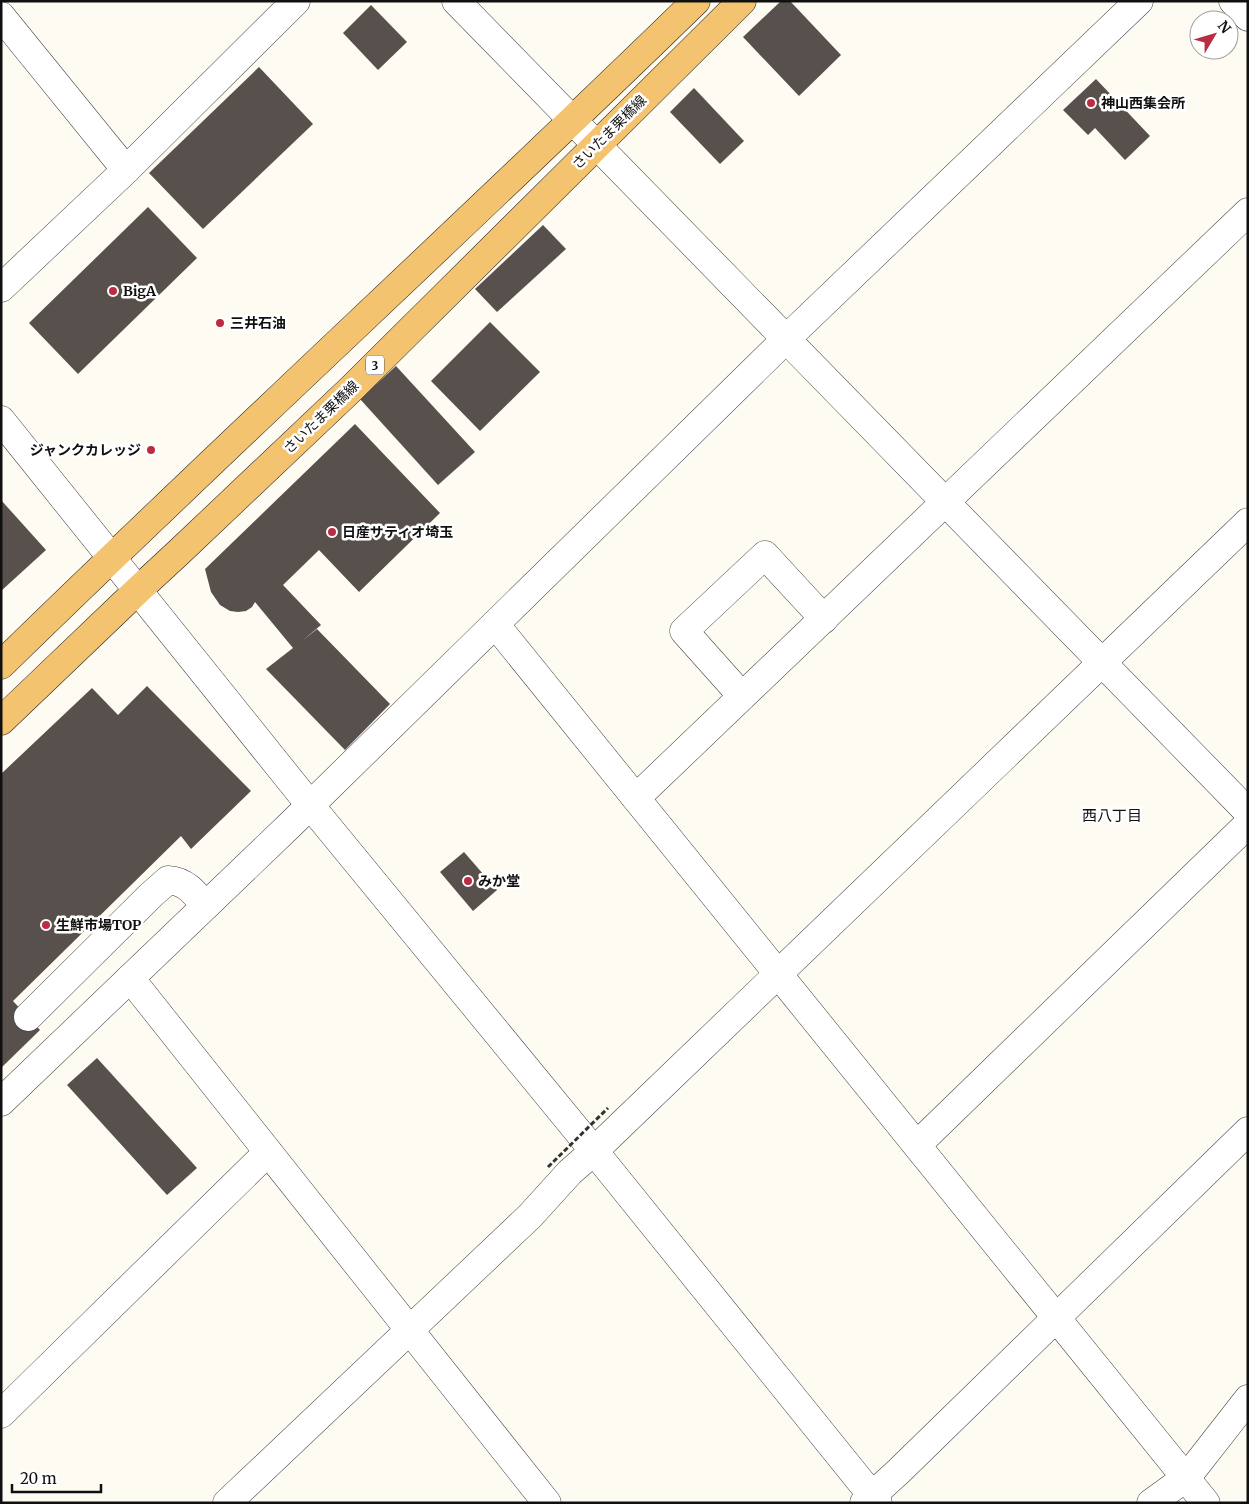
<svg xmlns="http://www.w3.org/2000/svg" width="1249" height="1504" font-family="Merriweather,'Noto Sans JP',serif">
  <rect width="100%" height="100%" fill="#fefbf3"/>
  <g fill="#58504c">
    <path d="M781,1H790L841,55L799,96L743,37Z"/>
    <path d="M371,5L407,42L378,70L343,33Z"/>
    <path d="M259,67L313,124L203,229L149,173Z"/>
    <path d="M1096,79L1150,136L1125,160L1095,128L1088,135L1063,110Z"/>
    <path d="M694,88L744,141L720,164L670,112Z"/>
    <path d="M148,207L197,258L78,374L29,323Z"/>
    <path d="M543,225L566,249L497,312L475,289Z"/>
    <path d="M490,322L540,372L480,431L431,381Z"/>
    <path d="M396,366L475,452L438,485L360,399Z"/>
    <path d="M355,424L440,513L359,592L319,550L283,585L321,625L302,641L317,629L390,704L345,750L266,669L293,648L255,602L252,607L246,611L238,612L230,611L220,605L211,592L205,569Z"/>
    <path d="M1,500L46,550L1,591Z"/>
    <path d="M147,686L251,791L191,849L181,836L13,1001L40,1030L1,1068V774L92,688L118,715Z"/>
    <path d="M464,852L497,890L473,911L440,872Z"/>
    <path d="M97,1058L197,1168L167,1195L67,1085Z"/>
  </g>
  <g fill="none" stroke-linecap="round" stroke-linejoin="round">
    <g stroke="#434343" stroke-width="29">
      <g id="minor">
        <path d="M456,1L1248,812"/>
        <path d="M1233,1L1248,17"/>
        <path d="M1,16L126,170"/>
        <path d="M1,288L126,170L296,1"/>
        <path d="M1,420L310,805L594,1151L878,1503"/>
        <path d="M495,624L1206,1503"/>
        <path d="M742,696L684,631L765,555L824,619"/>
        <path d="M636,798L1248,212"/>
        <path d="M130,978L547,1503"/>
        <path d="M28,1017L151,895L168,880C186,881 195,893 205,906"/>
        <path d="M1,1102L290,825L785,340L1139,1"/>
        <path d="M917,1145L1248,824"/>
        <path d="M1,1414L268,1152"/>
        <path d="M227,1503L530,1216L570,1172L594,1151L1248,522"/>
        <path d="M864,1503L899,1471L1248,1131"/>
        <path d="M1151,1503L1187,1477L1248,1399"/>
      </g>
    </g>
    <g stroke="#212121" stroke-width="29">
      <g id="major">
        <path d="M1,665C230,441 466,225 696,1"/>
        <path d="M1,721L138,590L178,553L351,389L742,1"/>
      </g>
    </g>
    <use href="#minor" stroke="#fff" stroke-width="28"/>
    <use href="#major" stroke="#f3c36f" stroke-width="28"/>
    <path stroke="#323232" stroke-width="3" stroke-dasharray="5 2.5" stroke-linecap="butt" d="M548,1167L608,1108"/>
  </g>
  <g fill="#bb2c43" stroke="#fff" stroke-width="2">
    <circle cx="1091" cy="103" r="5"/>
    <circle cx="113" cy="291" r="5"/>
    <circle cx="220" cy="323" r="5"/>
    <circle cx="151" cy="450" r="5"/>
    <circle cx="332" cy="532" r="5"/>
    <circle cx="468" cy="881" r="5"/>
    <circle cx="46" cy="925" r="5"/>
  </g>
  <g text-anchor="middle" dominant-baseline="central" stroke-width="5" stroke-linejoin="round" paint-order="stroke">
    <rect fill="#fff" stroke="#585858" stroke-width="1" x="366" y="355.5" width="18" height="19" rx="4"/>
    <g font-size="12" font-weight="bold" fill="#101010">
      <text x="375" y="365">3</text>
    </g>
    <g font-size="14" font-weight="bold" fill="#101010" stroke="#fff" text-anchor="start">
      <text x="1101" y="103">神山西集会所</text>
      <text x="123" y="291">BigA</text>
      <text x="230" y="323">三井石油</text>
      <text x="141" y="450" text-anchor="end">ジャンクカレッジ</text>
      <text x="342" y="532">日産サティオ埼玉</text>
      <text x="478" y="881">みか堂</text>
      <text x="56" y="925">生鮮市場TOP</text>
    </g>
    <g font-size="14" fill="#101010" stroke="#fff">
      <text transform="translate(609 132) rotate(-45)">さいたま栗橋線</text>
      <text transform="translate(321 417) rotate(-44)">さいたま栗橋線</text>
    </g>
    <g font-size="15" fill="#101010" stroke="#fff">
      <text x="1112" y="815">西八丁目</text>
    </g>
  </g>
  <rect width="1249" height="1504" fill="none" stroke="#101010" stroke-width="5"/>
  <g transform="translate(1214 35) rotate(52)"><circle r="24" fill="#ffffff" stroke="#9f9f9f"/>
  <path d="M0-4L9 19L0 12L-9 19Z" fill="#bb2c43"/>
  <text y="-8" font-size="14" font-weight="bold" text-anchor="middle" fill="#101010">N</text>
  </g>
  <path d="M12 1484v8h89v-8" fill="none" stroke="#101010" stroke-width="2.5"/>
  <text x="20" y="1484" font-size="15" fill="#101010" stroke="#ffffff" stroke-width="4" paint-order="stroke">20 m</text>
</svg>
